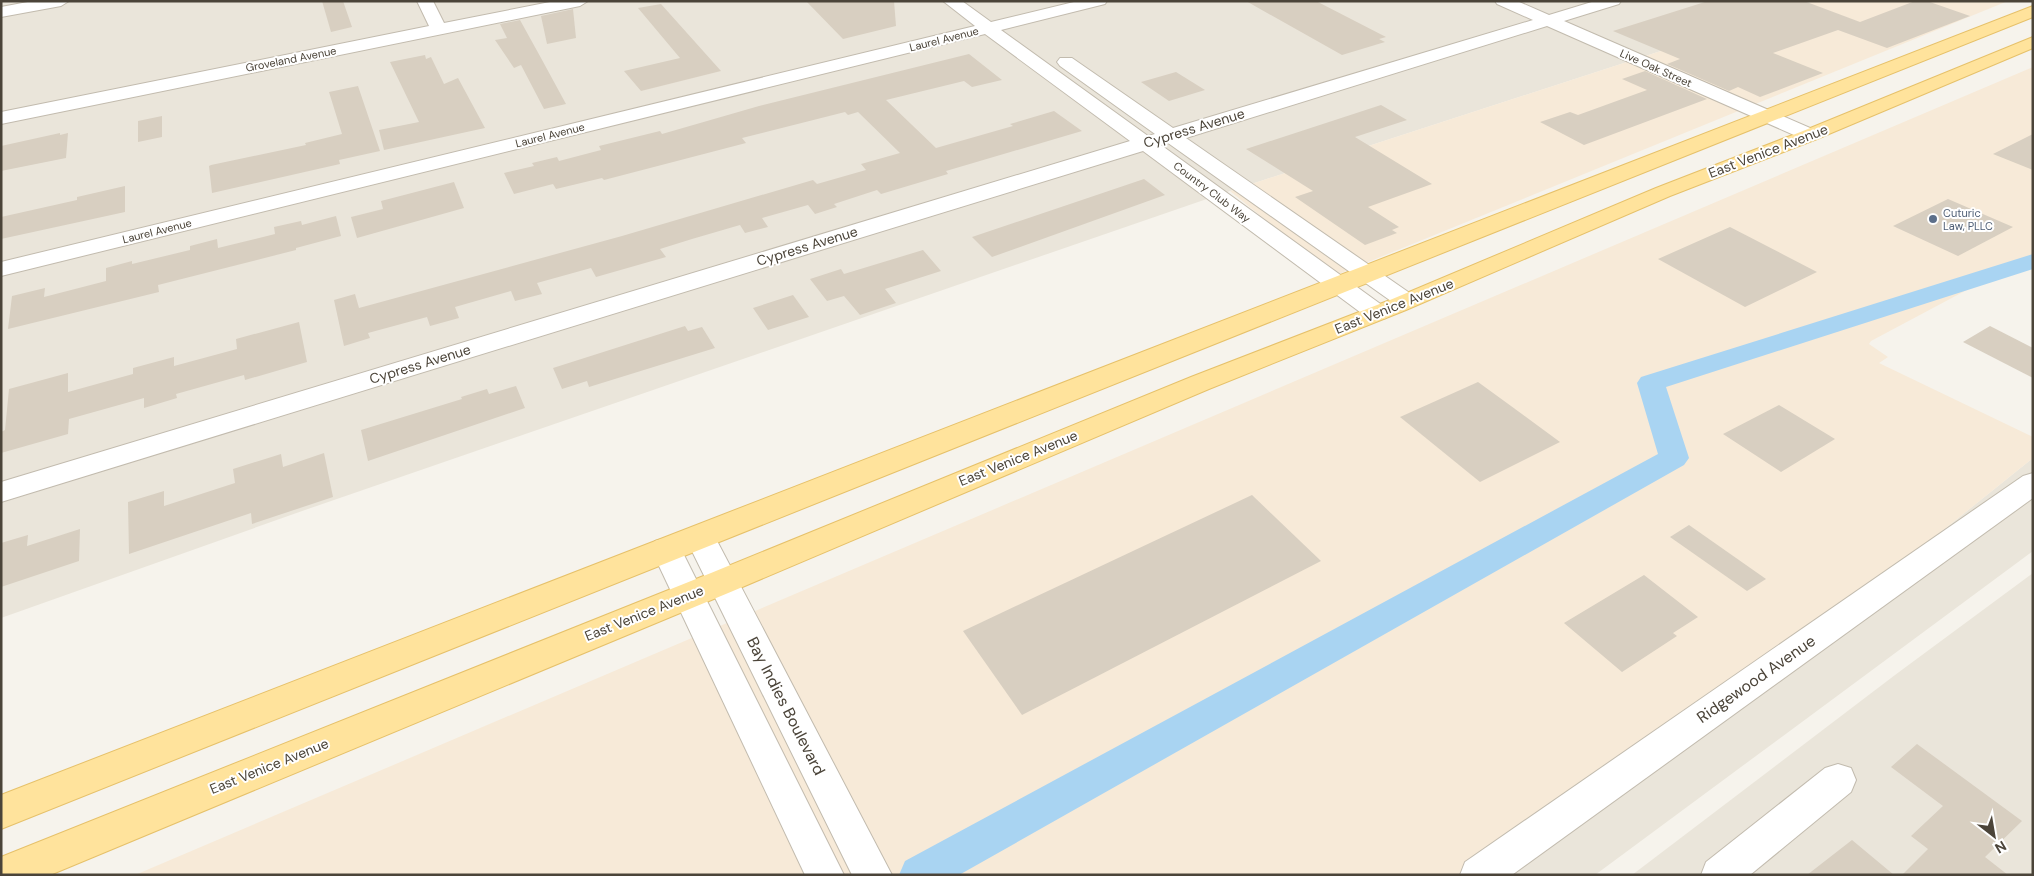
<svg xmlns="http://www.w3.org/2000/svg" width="2034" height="876" font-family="'DM Sans',sans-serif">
  <rect width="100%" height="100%" fill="#f6f3ec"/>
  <g fill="#eae5da">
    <path d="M1,1H1815L1230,191L305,510L1,618Z"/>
    <path d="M2033,458V551L1595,875H1486L1672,748Z"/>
    <path d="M2033,573V875H1632L1895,675Z"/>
  </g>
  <g fill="#f7ead8">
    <path d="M1815,1H2008L1334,276L1230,191Z"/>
    <path d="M2033,67V260L2025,259L1871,341L1869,344L1888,357L1879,363L2033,437V458L1672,748L1486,875H135Z"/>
  </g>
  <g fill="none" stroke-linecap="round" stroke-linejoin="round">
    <path fill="#a9d4f2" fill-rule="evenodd" d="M2033,254V269L1666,387L1689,458L1684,465L959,875H899L905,861L1658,454L1637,383L1641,377Z"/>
  </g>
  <g fill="#d8cfc1">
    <path d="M322,1H343L352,27L331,32Z"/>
    <path d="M806,1H894L896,26L843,39Z"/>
    <path d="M1246,1H1316L1386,37L1379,39L1385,42L1342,55Z"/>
    <path d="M1708,1H1804L1860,22L1915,1H1927L1970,16L1887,48L1838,30L1773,53L1823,73L1760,97L1738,87L1729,91L1667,64L1680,59L1613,31Z"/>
    <path d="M661,4L721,71L641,91L624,71L680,58L638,8Z"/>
    <path d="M573,9L576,38L547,44L541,16Z"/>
    <path d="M520,20L541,58L566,104L544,109L521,65L514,68L495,40L507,38L500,24Z"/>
    <path d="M969,54L1002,80L972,87L964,81L886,100L936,148L1013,126L1010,124L1054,111L1082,131L946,171L948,174L881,194L877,190L834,204L837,207L815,214L808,205L762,218L768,227L745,233L740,225L692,239L660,249L666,257L596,277L591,268L537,283L542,294L515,301L511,291L455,307L459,318L430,326L427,317L368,333L370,338L344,346L334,300L355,294L359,308L622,236L813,180L817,184L866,170L861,164L900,153L858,112L848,115L845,112L742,138L746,143L604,180L602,178L556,189L553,184L514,194L504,173L534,166L532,163L557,157L559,161L601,150L599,146L660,131L662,134L759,106Z"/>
    <path d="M425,55L426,59L431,57L444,84L458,78L485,128L384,150L379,130L419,122L390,62Z"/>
    <path d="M1645,71L1707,99L1584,145L1540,122L1570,112L1578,115L1647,90L1622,79Z"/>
    <path d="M1176,72L1205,90L1169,101L1141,82Z"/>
    <path d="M358,86L380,151L339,160L340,164L212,193L209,166L211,165L306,145L305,143L342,134L329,92Z"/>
    <path d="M1381,105L1407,120L1355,137L1432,184L1368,207L1399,227L1392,230L1397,233L1365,245L1295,197L1313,191L1246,149Z"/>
    <path d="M162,116V137L138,142V121Z"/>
    <path d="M60,133V135L68,133L66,158L1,171V146Z"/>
    <path d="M2033,134V170L1993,154Z"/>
    <path d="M1144,179L1165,195L992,257L972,237Z"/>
    <path d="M454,182L464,208L357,238L351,217L383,209L381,201Z"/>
    <path d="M125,186V212L1,239V217L77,200V197Z"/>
    <path d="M1948,199L2013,227L1958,256L1893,226Z"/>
    <path d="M336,216L341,236L296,248V250L158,285L159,292L8,329L12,296L45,288L44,297L106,281V268L132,261V264L190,250V246L217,239L218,248L275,234L274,227L301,221L302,225Z"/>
    <path d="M1730,227L1817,272L1745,307L1658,259Z"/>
    <path d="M923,250L941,271L885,289L896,303L860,315L844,296L827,301L810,279L841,269L844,274Z"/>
    <path d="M793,295L809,317L768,330L753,308Z"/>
    <path d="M299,322L307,362L245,380L244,375L176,394L177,398L144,408V398L69,419L68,434L1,453V432L5,430L9,389L68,373V392L133,374V368L174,357V366L237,349L236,339Z"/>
    <path d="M685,326L688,331L702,327L715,348L589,387L587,381L562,389L553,368Z"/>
    <path d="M1990,326L2033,348V378L1963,342Z"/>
    <path d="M1478,382L1511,406L1560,442L1480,482L1400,417Z"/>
    <path d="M516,386L525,408L368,461L361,430L462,399L461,397L487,389L489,394Z"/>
    <path d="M1779,405L1835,439L1781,472L1723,434Z"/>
    <path d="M324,453L333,497L252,524L251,513L129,554L128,502L164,491V506L235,483L233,469L281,454L283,467Z"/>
    <path d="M1252,495L1321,561L1022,715L963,631Z"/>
    <path d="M1689,525L1766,579L1747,591L1670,537Z"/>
    <path d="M80,529L79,561L1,587V543L28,535L27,546Z"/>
    <path d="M1644,575L1698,617L1673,633L1677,636L1622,672L1564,623Z"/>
    <path d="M1917,744L2022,821L1985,857L2008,875H1902L1928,849L1911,836L1943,806L1891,767Z"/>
    <path d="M1852,840L1894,875H1807Z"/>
  </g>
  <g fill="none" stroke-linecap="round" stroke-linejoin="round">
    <g stroke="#c2bbae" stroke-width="2">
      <g id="street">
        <path d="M33,1H69L61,6L1,17V7Z"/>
        <path d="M417,1H433L444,23L555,1H588L580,6L1,124V112L429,26Z"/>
        <path d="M943,1H962L991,22L1078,1H1107L1105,4L1001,30L1148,136L1155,134L1060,66L1057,62L1060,58H1072L1173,128L1533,20L1497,4L1495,1H1517L1549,15L1595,1H1621L1619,4L1564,21L1817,131L1820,135L1817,139H1803L1547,26L1186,138L1414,296L1418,301L1414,306L1406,308L1398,306L1168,143L1161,145L1386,308L1389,313L1386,318L1377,320L1368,318L1143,151L1,502V482L1130,141L985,34L1,276V262L975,26Z"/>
        <path d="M2033,473V498L1512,875H1460L1465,862L2023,476Z"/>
        <path d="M700,526L711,529L715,537L892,875H852L685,537L689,529Z"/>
        <path d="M666,538L677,541L844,875H805L651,549L655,541Z"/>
        <path d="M1838,764L1851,768L1856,780L1851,792L1750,875H1701L1706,862L1825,768Z"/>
      </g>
    </g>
    <g stroke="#e6c16a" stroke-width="2">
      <g id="primary">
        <path d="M2033,6V17L1,829V795Z"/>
        <path d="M2033,37V48L1817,139L1670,196L1406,310L1209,389L733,591L50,875H1V857L711,573L1191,377L1390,300L1656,188L1803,131Z"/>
      </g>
    </g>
    <use href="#street" fill="#fff" fill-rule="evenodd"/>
    <use href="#primary" fill="#ffe39c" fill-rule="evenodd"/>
  </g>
  <circle fill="#5c6f8a" stroke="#fff" stroke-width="2" cx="1933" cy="219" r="5"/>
  <g text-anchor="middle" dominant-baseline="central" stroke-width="4" stroke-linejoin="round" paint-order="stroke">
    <g font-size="11" fill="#4b4439" stroke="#fff">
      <text transform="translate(944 39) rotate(-14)">Laurel Avenue</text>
      <text transform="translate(291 59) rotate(-11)">Groveland Avenue</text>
      <text transform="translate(1656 68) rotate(24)">Live Oak Street</text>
      <text transform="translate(550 135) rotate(-14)">Laurel Avenue</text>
      <text transform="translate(1212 192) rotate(37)">Country Club Way</text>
      <text transform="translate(157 231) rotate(-14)">Laurel Avenue</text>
    </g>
    <g font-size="11" fill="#4e5e75" stroke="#fff" text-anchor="start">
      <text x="1943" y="213">Cuturic<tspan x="1943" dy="13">Law, PLLC</tspan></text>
    </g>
    <g font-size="14" fill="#4b4439" stroke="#fff">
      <text transform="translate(1194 128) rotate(-17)">Cypress Avenue</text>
      <text transform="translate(1768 151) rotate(-21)">East Venice Avenue</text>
      <text transform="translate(807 246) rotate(-17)">Cypress Avenue</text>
      <text transform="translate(1394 306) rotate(-22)">East Venice Avenue</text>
      <text transform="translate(420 364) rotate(-17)">Cypress Avenue</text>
      <text transform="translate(1018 458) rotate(-22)">East Venice Avenue</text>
      <text transform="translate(644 613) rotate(-22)">East Venice Avenue</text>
      <text transform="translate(269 766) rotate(-22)">East Venice Avenue</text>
    </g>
    <g font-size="16" fill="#4b4439" stroke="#fff">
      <text transform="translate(1756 679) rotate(-35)">Ridgewood Avenue</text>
      <text transform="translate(786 706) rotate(63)">Bay Indies Boulevard</text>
    </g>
  </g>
  <rect width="2034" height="876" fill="none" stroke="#4b4439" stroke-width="5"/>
  <g transform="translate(1994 836) rotate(149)" stroke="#ffffff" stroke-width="4" paint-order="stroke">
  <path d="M0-4L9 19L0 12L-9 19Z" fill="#4b4439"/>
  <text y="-8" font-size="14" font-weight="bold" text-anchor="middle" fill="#4b4439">N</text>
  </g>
</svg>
